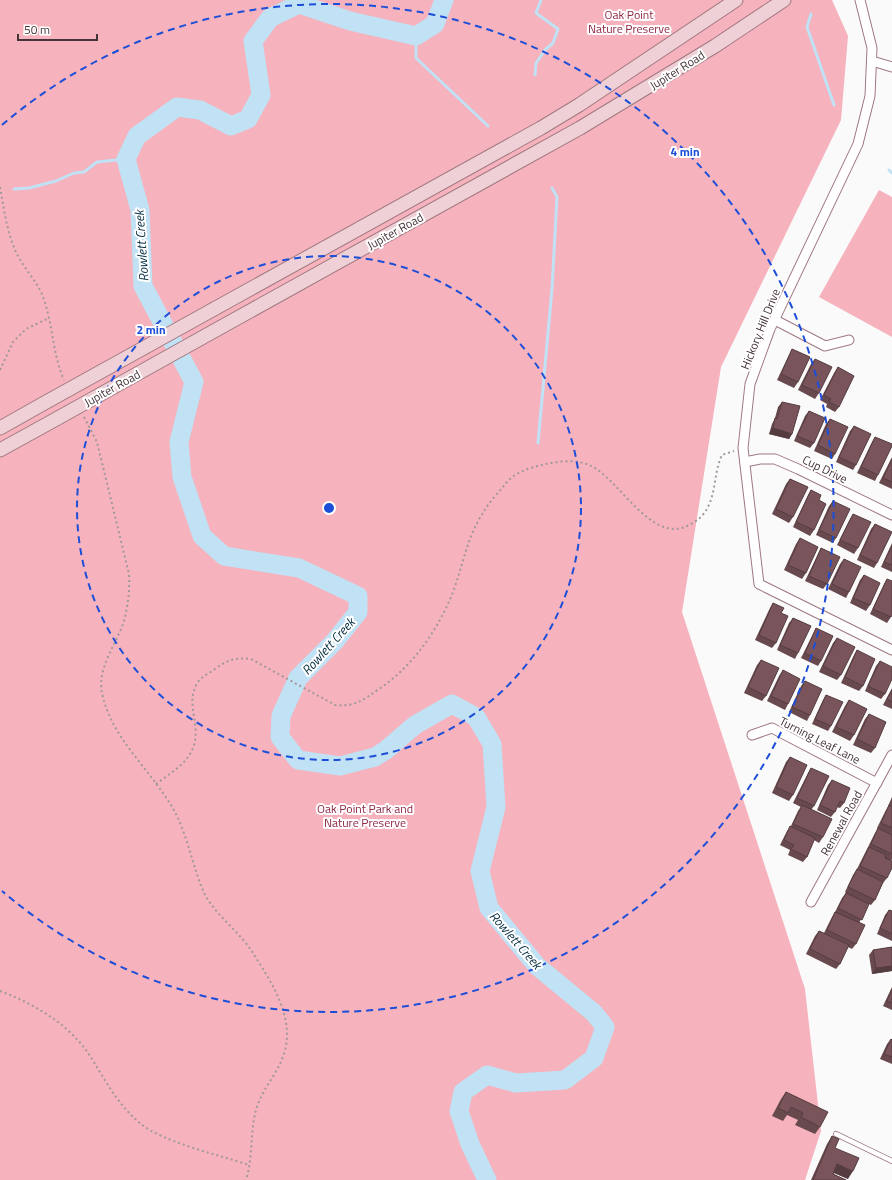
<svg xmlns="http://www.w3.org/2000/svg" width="892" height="1180" font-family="'Titillium Web',sans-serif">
  <rect width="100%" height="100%" fill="#fafafa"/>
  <g fill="#f6b2bd">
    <path d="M0,0H832L848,36L841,120L721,367L682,612L805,989L821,1131L805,1180H0Z"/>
    <path d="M879,190L892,197V337L819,297Z"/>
  </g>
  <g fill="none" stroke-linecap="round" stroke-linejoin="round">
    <g stroke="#c1e1f4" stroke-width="3">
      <path d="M811,14L807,27L834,105"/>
      <path d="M416,36V58L488,126"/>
      <path d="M535,75L536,63L545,50L553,43L558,29L536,13L541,0"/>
      <path d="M889,170L892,173"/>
      <path d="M14,189L29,188L56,181L74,173L84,172L97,162L126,159"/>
      <path d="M538,443L552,289L557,197L552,188"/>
    </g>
    <path stroke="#c1e1f4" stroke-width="19" d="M444,0L435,24L416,36L350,21L299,4L270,18L253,41L261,95L248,119L231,126L200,110L177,107L137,136L126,159L140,210L143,286L194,382L179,442L182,477L202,536L224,556L299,568L358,596V612L335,641L298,678L281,716L280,737L298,760L340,766L375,757L386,750L415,725L452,704L476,717L492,744L496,807L480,871L489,908L537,966L594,1013L605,1027L594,1058L565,1080L516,1083L487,1075L463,1092L459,1111L470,1144L487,1180"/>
    <g stroke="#9f797f" stroke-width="6">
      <path id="service" d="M836,1134L892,1161"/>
    </g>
    <g stroke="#9f797f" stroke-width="11">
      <g id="minor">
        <path d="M860,0L872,48L870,96L858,144L770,329L750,384L743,448L759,584L892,650"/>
        <path d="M872,61L892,67"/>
        <path d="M775,320L825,346L849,340"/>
        <path d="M745,462L760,459H775L798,469L892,515"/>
        <path d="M752,735L772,728L877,783"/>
        <path d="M811,902L892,755"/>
      </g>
    </g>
    <g stroke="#9f797f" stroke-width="15">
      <g id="secondary">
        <path d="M214,309L541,128L579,105L736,0"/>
        <path d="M223,326L580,128L715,46L784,0"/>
        <path d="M0,428L48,401"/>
        <path d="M0,450L58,418"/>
      </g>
    </g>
    <g stroke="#a1989a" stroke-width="2" stroke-dasharray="2 3" stroke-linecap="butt">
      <path d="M0,187C4,209 7,232 16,252C23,267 35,279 42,294C53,322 52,353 64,380"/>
      <path d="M0,370L13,342L26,329L49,318"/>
      <path d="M84,417L97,442L129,574C130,590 128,605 124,621C116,646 95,669 103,697C113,738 147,767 169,802C187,829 191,863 204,893C216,916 239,931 253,953C272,983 298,1022 282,1059C275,1077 261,1091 256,1110C250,1133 253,1158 246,1180"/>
      <path d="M156,784C169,774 187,764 193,748C202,726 184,703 198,682C201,677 210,673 215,669C227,660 236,657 251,659L335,705C355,707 363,700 379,689C413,666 438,630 453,592C463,565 467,537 483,513C489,502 499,492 507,482C516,472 529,468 542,465C557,461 575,459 589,465C619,477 651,546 689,525C695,522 701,518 705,512C717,494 713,474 722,455L734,451"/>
      <path d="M0,991C35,1004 72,1026 92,1059C106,1082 119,1106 141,1124C163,1142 219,1155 249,1165"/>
    </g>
    <use href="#service" stroke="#fff" stroke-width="4.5"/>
    <use href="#minor" stroke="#fff" stroke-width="9"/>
    <use href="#secondary" stroke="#f0d0d7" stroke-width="13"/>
    <g stroke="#9f797f" stroke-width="15" stroke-linecap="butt">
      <g id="secondary-bridge">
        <path d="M48,401L214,309"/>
        <path d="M58,418L223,326"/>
      </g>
    </g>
    <use href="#secondary-bridge" stroke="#f0d0d7" stroke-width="13"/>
  </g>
  <g fill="#68494e">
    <path d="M792,349L798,382L794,388L777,380L789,355Z"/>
    <path d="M815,359L819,393L815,399L798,390L811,364Z"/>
    <path d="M838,367L839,407L835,412L826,407L827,404L820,400L834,373Z"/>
    <path d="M782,402L792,434L789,439L769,434L772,424L775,418L778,407Z"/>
    <path d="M809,411L814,443L810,448L794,441L805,416Z"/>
    <path d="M830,419L835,454L832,459L814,451L826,424Z"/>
    <path d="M854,426L856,465L853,470L836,462L850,431Z"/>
    <path d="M875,437L878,475L875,481L857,473L872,442Z"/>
    <path d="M892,457V489L879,483Z"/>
    <path d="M790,479L793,517L789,523L772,514L786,484Z"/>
    <path d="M811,490L819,500L814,530L810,536L793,527L808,495Z"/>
    <path d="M833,501L836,538L833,543L816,535L829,506Z"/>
    <path d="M853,514L858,548L854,554L837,545L850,519Z"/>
    <path d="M875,524L877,563L874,568L857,560L871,529Z"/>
    <path d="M800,538L806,573L802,579L784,570L796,544Z"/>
    <path d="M892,543V572L881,567Z"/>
    <path d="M821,548L827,584L823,589L805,581L818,554Z"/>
    <path d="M844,559L849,592L846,598L828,589L840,564Z"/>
    <path d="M864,575L870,605L866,611L850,603L860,580Z"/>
    <path d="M887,579L891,617L887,623L870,614L884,584Z"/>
    <path d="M773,603L781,613L776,643L772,648L755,640L770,608Z"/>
    <path d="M793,618L798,653L795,659L777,650L789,623Z"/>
    <path d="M816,628L821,661L818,666L801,658Z"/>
    <path d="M837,638L841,675L837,680L819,672L833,643Z"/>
    <path d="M857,650L863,686L859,691L841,683L854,655Z"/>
    <path d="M761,660L766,696L762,701L744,693L757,665Z"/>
    <path d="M880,661L885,694L881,699L865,691L876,666Z"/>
    <path d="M783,670L788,704L785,710L767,701L779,676Z"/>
    <path d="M805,681L810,715L807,721L789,712L801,686Z"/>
    <path d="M892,688V709L883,705Z"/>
    <path d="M826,695L831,726L828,731L812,724L823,700Z"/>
    <path d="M849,700L854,735L850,741L832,732L845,706Z"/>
    <path d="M869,714L875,748L871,753L853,745L865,719Z"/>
    <path d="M790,757L793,795L789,801L772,793L786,762Z"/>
    <path d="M811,768L814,806L811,810L823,837L819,843L814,840L807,857L803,862L788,855L790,850L780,845L787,831L791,826L798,811L801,807L793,803L808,773Z"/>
    <path d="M832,780L844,803L840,808L837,807L835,812L831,817L817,810L828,785Z"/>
    <path d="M892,797V859L891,861L887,878L883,883L875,900L871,905L869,904L859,923L856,944L852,949L848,947L840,964L836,969L806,954L815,936L819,931L824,933L832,917L835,912L842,898L846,893L845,892L853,875L857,869L875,833L878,828H877L886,810L888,807V806Z"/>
    <path d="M889,910L892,911V941L877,934L885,915Z"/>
    <path d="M892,947V971L872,974L869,955L873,950Z"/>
    <path d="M892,987V1010L883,1006Z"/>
    <path d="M891,1039L892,1040V1064L880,1059L887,1044Z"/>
    <path d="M786,1092L820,1127L815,1134L795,1125L798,1120L787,1115L783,1121L772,1116L781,1099Z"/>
    <path d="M832,1136L835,1148L848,1179L834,1173L833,1174L846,1180H811L827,1144Z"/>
  </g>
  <g fill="#553c40">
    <path d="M773,428L792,434L789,439L769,434Z"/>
    <path d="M892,966V971L872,974L876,968Z"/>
    <path d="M837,1164L853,1171L848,1179L832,1172Z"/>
  </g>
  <g fill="#79555b" stroke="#553c40">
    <path d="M792,349L810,357L798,382L781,374Z"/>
    <path d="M815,359L832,367L819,393L802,385Z"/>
    <path d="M838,367L854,376L839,407L829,402L831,399L824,395Z"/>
    <path d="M782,402L800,406L792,434L773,428L775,418L777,419Z"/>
    <path d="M809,411L825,418L814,443L797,436Z"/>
    <path d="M830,419L848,427L835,454L818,445Z"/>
    <path d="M854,426L871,434L856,465L839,457Z"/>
    <path d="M875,437L892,444V446L878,475L861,467Z"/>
    <path d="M892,459V482L883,478Z"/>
    <path d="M790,479L808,487L793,517L776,509Z"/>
    <path d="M811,490L821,495L819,500L826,504L814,530L796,522Z"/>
    <path d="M833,501L850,509L836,538L819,530Z"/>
    <path d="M853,514L871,522L858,548L840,540Z"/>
    <path d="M875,524L892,532L877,563L860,555Z"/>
    <path d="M800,538L818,547L806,573L788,565Z"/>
    <path d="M892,546V565L884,562Z"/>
    <path d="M821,548L840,557L827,584L809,576Z"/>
    <path d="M844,559L861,567L849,592L832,584Z"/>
    <path d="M864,575L880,583L870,605L853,598Z"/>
    <path d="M887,579L892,581V615L891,617L873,609Z"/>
    <path d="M773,603L784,608L781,613L788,616L776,643L759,635Z"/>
    <path d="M793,618L811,626L798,653L780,645Z"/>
    <path d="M816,628L833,636L821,661L805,653Z"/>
    <path d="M837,638L855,647L841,675L823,666Z"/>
    <path d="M857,650L875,659L863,686L845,677Z"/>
    <path d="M761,660L779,668L766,696L748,687Z"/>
    <path d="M880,661L892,667V679L885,694L868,686Z"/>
    <path d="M783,670L800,679L788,704L771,696Z"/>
    <path d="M805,681L822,689L810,715L792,707Z"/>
    <path d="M892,690V702L887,699Z"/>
    <path d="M826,695L843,702L831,726L815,719Z"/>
    <path d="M849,700L867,709L854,735L836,727Z"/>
    <path d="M869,714L886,722L875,748L857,739Z"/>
    <path d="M790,757L807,765L793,795L776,787Z"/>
    <path d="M811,768L829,776L814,806L797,798Z"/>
    <path d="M832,780L850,788L844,803L840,801L835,812L820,805Z"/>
    <path d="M802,805L832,819L823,837L793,824Z"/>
    <path d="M889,805L892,806V828L881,823Z"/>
    <path d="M790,826L815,838L807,857L791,849L794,845L784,840Z"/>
    <path d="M878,828L892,835V854L871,844Z"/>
    <path d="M869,847L886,855L885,858L892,861V868L887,878L860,866Z"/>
    <path d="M857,869L883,882L875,900L848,887Z"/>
    <path d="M846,893L869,904L862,920L838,908Z"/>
    <path d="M889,910L892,911V934L880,928Z"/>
    <path d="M835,912L865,925L856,944L827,930Z"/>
    <path d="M819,931L849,945L840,964L810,949Z"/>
    <path d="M892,947V966L876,968L873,950Z"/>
    <path d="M892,989V1003L887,1001Z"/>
    <path d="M891,1039L892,1040V1057L884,1054Z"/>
    <path d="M786,1092L828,1112L820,1127L801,1117L803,1113L791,1107L788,1113L778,1108Z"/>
    <path d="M832,1136L839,1139L835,1148L859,1158L853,1171L837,1164L833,1174L846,1180H813Z"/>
  </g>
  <g fill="none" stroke="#1d4ed8" stroke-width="2" stroke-dasharray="7 5">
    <circle cx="329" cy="508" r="252"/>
    <path d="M2 125A504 504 0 1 1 2 891"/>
  </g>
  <g text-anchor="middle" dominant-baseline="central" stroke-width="4" stroke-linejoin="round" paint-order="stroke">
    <g font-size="12" fill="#8d2844" stroke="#fff">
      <text x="629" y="14">Oak Point<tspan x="629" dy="14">Nature Preserve</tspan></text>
      <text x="365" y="808">Oak Point Park and<tspan x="365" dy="14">Nature Preserve</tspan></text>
    </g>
    <g font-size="12" fill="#453437" stroke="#fff">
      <text transform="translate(677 70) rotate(-32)">Jupiter Road</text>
      <text transform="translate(395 231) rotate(-29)">Jupiter Road</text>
      <text transform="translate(760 329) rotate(-68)">Hickory Hill Drive</text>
      <text transform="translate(112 388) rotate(-29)">Jupiter Road</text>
      <text transform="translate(825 469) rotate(26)">Cup Drive</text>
      <text transform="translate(820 740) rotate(27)">Turning Leaf Lane</text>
      <text transform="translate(841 823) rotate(-61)">Renewal Road</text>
    </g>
    <g font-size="13" font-style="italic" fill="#052e41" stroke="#fff">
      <text transform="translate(141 246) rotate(-94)">Rowlett Creek</text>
      <text transform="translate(328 646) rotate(-48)">Rowlett Creek</text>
      <text transform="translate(516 940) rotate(49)">Rowlett Creek</text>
    </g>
  </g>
  <circle cx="329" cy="508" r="6" fill="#1d4ed8" stroke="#fff" stroke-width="2"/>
  <g font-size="12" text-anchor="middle" font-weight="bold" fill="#1d4ed8" stroke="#fff" stroke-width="4" stroke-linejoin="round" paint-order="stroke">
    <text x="685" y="156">4 min</text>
    <text x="151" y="334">2 min</text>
  </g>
  <path d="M18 34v6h79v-6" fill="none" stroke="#453437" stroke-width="2"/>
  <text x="24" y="34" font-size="12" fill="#453437" stroke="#ffffff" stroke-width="3" paint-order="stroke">50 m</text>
</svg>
